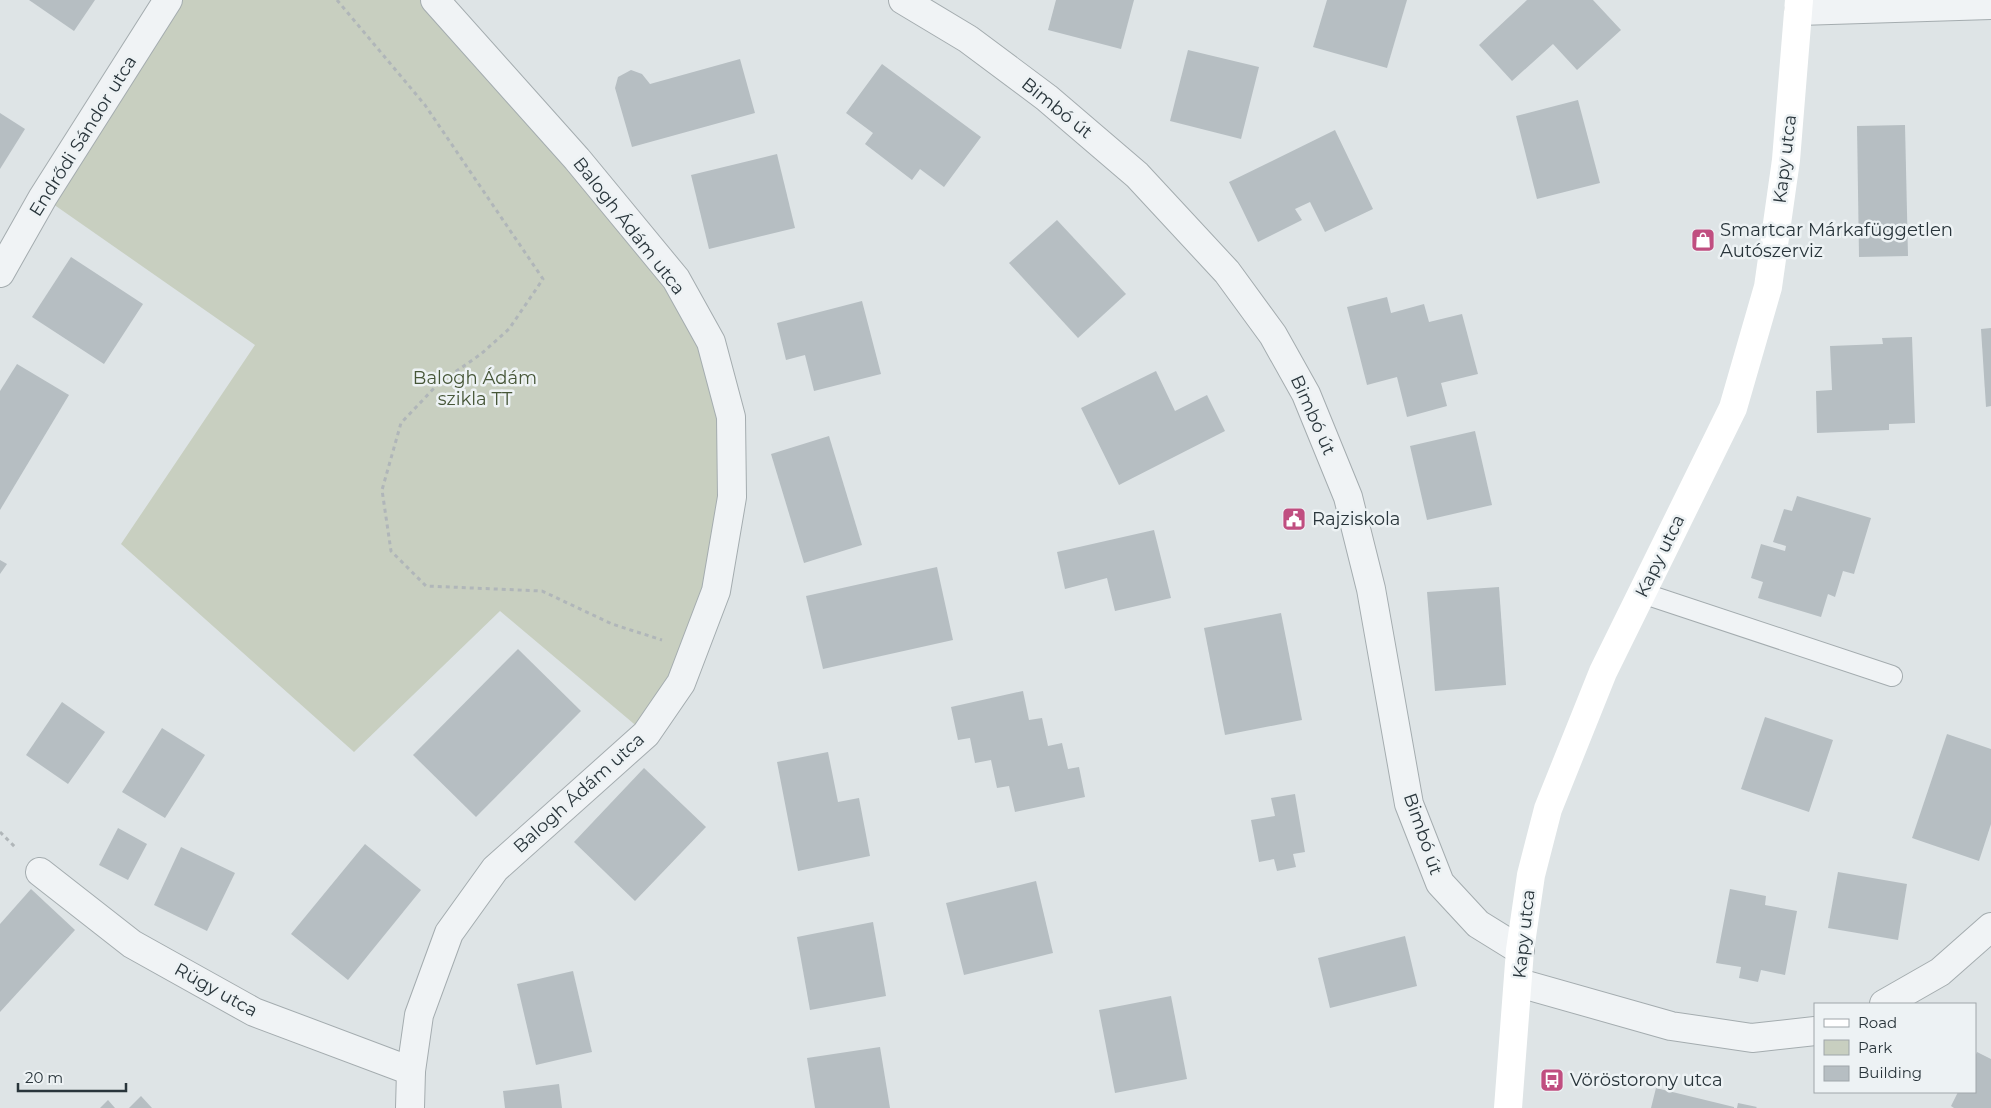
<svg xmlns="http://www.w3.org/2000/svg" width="1991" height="1108" font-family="Montserrat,sans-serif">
  <rect width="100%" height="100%" fill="#dee4e6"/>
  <path fill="#c8cfc0" d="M168,0H435L676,279L731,417L716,591L646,734L500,611L354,752L121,544L255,345L43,197Z"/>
  <g fill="#b6bec2">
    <path d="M29,0H95L74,31Z"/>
    <path d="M1056,0H1134L1121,49L1048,30Z"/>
    <path d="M1327,0H1407L1387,68L1313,47Z"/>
    <path d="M1527,0H1593L1621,30L1577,70L1553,44L1512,81L1479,45Z"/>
    <path d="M1188,50L1259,67L1241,139L1170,121Z"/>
    <path d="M740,59L755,113L632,147L615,88L618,77L631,70L642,74L650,84Z"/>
    <path d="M882,64L981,137L944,187L920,169L912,180L865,144L873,133L846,113Z"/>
    <path d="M1578,100L1600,183L1537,199L1516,116Z"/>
    <path d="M0,113L25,129L0,169Z"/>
    <path d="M1905,125L1908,256L1859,257L1857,126Z"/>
    <path d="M1335,130L1373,209L1325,232L1310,202L1295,209L1302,220L1258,242L1229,182Z"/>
    <path d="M777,154L795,228L709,249L691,175Z"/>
    <path d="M1057,220L1126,294L1078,338L1009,263Z"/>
    <path d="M71,257L143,304L104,364L32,317Z"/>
    <path d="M1387,297L1391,313L1424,304L1429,322L1462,314L1478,374L1441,383L1447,406L1407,417L1397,377L1367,385L1347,307Z"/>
    <path d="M862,301L881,374L814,391L805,355L786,360L777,323Z"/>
    <path d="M1991,328V406L1986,407L1981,329Z"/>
    <path d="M1912,337L1915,423L1889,424V430L1817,433L1816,391L1832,390L1830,346L1883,344L1882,338Z"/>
    <path d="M17,364L69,395L0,510V391Z"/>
    <path d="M1156,371L1175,411L1207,395L1225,431L1119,485L1081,408Z"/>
    <path d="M1475,431L1492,505L1427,520L1410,446Z"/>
    <path d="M829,436L862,545L804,563L771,454Z"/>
    <path d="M1797,496L1871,518L1854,574L1843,571L1835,597L1828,594L1821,617L1758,598L1763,582L1751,578L1761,544L1785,551L1786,546L1773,542L1784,509L1792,511Z"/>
    <path d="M1154,530L1171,598L1115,611L1107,578L1065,589L1057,552Z"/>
    <path d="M0,560L7,564L0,574Z"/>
    <path d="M937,567L953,640L823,669L806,596Z"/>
    <path d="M1499,587L1506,685L1435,691L1427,592Z"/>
    <path d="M1281,613L1302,720L1225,735L1204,628Z"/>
    <path d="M518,649L581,711L476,817L413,755Z"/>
    <path d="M1023,691L1029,720L1042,718L1048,746L1062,743L1068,769L1079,767L1085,797L1015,812L1009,786L997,788L991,760L975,763L970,738L958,740L951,707Z"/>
    <path d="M62,702L105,732L68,784L26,755Z"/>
    <path d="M1765,717L1833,740L1809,812L1741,789Z"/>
    <path d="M162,728L205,755L165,818L122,792Z"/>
    <path d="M1947,734L1991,749V824L1979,861L1912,838Z"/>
    <path d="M828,752L838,802L859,798L870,856L798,871L777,762Z"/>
    <path d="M644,768L706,827L635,901L574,842Z"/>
    <path d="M1295,794L1305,852L1293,854L1296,867L1277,871L1274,859L1259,862L1251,820L1275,816L1271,798Z"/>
    <path d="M118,828L147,844L128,880L99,865Z"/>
    <path d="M365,844L421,890L348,980L291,934Z"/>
    <path d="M181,847L235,873L207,931L154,905Z"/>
    <path d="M1838,872L1907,884L1898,940L1828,928Z"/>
    <path d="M1036,881L1053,953L964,975L946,903Z"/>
    <path d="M31,889L75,930L0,1012V924Z"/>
    <path d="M1730,889L1766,896L1765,905L1797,911L1785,975L1761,970L1758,982L1739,978L1741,967L1716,963Z"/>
    <path d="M873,922L886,996L810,1010L797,937Z"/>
    <path d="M1405,936L1417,986L1330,1008L1318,958Z"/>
    <path d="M573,971L592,1052L536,1065L517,984Z"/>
    <path d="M1171,996L1187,1079L1115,1093L1099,1010Z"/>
    <path d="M880,1047L890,1108H815L807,1058Z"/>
    <path d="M1977,1052L1991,1059V1108H1954L1951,1106L1958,1092H1975V1057Z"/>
    <path d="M559,1084L562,1108H505L503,1091Z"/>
    <path d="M1656,1088L1734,1107V1108H1651Z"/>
    <path d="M141,1096L152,1108H129Z"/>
    <path d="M108,1100L115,1108H100Z"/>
    <path d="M1738,1103L1757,1107L1756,1108H1737Z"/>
  </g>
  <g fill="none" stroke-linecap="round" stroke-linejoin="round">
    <g stroke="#a4acaf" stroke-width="22">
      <path id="lane" d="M1642,593L1892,676"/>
    </g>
    <g stroke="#a4acaf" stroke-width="30">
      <g id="street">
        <path d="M903,0L968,39L1047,98L1137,175L1227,272L1273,335L1306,394L1348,497L1371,589L1409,804L1440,883L1478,924L1520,950"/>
        <path d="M1799,11L1991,5"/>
        <path d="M0,273L43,197L168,0"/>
        <path d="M40,872L132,944L254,1012L411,1071"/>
        <path d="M1519,983L1671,1026L1752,1038L1815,1031"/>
        <path d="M1884,1004L1940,972L1991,927"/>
        <path d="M410,1108L411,1071L419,1015L449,933L495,869L646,734L681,683L716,591L732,497L731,417L711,342L676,279L577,159L435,0"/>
      </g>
    </g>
    <g stroke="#b0b6b9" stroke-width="3" stroke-dasharray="4 4" stroke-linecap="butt">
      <path d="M337,0L425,105L543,279L509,329L481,354L438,384L401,423L382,490L391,551L426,586L542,591L612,624L662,640"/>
      <path d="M0,832L17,849"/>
    </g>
    <use href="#lane" stroke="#f0f3f5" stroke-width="20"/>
    <use href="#street" stroke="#f0f3f5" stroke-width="28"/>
    <path stroke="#fff" stroke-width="28" d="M1508,1108L1520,950L1531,875L1548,809L1603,672L1733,408L1768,287L1786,160L1799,0"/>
  </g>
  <defs>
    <g id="shop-square" transform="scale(1.25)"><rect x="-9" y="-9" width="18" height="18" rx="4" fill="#c04e80" stroke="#edf2f4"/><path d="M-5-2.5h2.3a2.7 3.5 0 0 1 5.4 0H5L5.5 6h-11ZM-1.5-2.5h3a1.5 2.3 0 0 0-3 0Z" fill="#fff"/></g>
    <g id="civic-square" transform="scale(1.25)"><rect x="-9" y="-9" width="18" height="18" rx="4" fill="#c04e80" stroke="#edf2f4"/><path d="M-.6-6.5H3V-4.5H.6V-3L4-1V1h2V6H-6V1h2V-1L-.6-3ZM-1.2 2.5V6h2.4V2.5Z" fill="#fff"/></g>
    <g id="bus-square" transform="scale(1.25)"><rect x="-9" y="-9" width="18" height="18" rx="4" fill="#c04e80" stroke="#edf2f4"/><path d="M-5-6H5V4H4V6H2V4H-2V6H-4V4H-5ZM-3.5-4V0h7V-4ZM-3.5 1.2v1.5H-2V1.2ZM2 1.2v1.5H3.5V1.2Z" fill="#fff"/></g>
  </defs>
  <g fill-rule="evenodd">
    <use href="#shop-square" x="1703" y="240"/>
    <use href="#civic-square" x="1294" y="519"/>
    <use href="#bus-square" x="1552" y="1080"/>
  </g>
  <g text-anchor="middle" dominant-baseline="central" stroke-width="5" stroke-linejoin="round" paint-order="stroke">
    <g font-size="18" fill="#29353b" stroke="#edf2f4">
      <text transform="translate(1057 108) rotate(39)">Bimbó út</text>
      <text transform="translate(83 136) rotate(-58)">Endrődi Sándor utca</text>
      <text transform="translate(1785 159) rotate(-83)">Kapy utca</text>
      <text transform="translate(629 226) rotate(52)">Balogh Ádám utca</text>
      <text transform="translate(1313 415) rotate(66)">Bimbó út</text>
      <text transform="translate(1660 556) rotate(-64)">Kapy utca</text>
      <text transform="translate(579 793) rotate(-42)">Balogh Ádám utca</text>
      <text transform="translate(1423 834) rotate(71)">Bimbó út</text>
      <text transform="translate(1524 934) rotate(-84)">Kapy utca</text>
      <text transform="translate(216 990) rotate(29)">Rügy utca</text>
    </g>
    <g font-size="18" fill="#29353b" stroke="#edf2f4" text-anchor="start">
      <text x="1720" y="230">Smartcar Márkafüggetlen<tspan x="1720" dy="21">Autószerviz</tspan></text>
      <text x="1312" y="519">Rajziskola</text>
      <text x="1570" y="1080">Vöröstorony utca</text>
    </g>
    <g font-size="18" fill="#465637" stroke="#edf2f4">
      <text x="475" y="378">Balogh Ádám<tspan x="475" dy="21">szikla TT</tspan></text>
    </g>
  </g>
  <rect x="1814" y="1003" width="162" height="90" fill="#edf2f4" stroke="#9fa6aa"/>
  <rect x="1824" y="1019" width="25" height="8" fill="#ffffff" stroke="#9fa6aa"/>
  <text x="1858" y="1028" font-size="15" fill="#29353b">Road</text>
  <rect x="1824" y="1040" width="25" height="15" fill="#c8cfc0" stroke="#9fa6aa"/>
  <text x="1858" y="1053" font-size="15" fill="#29353b">Park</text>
  <rect x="1824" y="1066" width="25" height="15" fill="#b6bec2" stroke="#9fa6aa"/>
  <text x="1858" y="1078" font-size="15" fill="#29353b">Building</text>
  <path d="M18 1083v8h108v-8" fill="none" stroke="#29353b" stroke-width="2.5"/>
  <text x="25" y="1083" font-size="15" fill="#29353b" stroke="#edf2f4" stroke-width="4" paint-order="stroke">20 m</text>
</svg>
